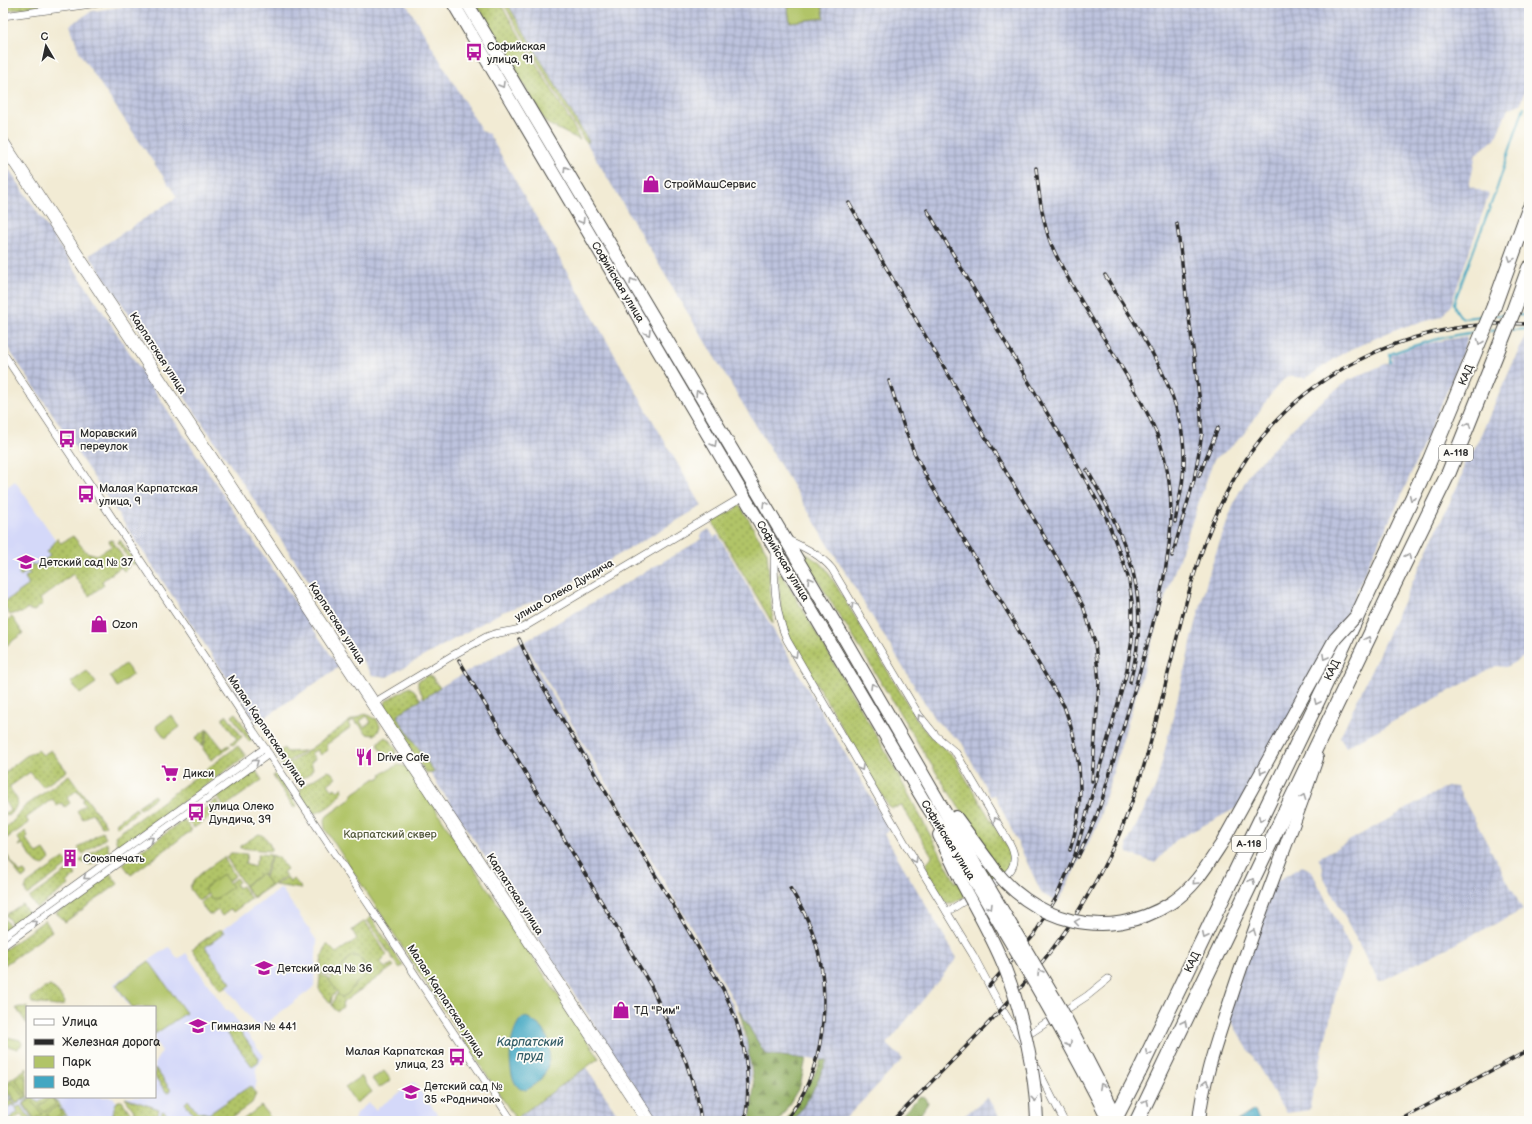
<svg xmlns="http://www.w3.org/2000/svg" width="1532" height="1124" font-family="'Balsamiq Sans',sans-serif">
  <defs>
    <pattern id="industrial-grid" width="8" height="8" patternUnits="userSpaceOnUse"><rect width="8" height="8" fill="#bdc3de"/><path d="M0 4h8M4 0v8" fill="none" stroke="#9a9fb4"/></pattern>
    <pattern id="grass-dots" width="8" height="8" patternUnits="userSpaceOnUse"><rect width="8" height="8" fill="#b1c468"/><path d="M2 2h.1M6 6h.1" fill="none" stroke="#909f56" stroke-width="1.8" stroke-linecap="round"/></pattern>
    <pattern id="forest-firs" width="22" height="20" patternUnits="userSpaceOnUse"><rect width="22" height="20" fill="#8caa5c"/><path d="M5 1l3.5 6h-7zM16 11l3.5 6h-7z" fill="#738b4c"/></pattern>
  </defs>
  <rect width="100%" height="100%" fill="#fdfcf7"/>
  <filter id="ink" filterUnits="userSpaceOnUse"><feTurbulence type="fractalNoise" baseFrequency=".025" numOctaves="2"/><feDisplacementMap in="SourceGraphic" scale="8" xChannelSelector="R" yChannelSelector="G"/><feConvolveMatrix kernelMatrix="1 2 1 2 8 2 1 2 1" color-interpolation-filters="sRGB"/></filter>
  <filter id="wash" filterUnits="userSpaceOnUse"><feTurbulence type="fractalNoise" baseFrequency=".012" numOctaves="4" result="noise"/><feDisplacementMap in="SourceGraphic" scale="16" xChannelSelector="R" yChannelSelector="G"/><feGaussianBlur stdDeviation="0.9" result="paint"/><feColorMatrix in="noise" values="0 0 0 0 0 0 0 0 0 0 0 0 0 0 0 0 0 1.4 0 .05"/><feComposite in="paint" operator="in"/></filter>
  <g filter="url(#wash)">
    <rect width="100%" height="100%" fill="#f2ebd4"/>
    <g fill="#d4d8f9">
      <path d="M15,481L55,539L44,586L3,616V490Z"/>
      <path d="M281,888L317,941L314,987L258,1029L197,948Z"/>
      <path d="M169,947L178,959L186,953L226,1010H229L264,1056L256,1068L257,1080L252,1103L226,1121L196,1115L187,1121H142L127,1099L126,1097H155V1062L162,1051L155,1041V1007H130L114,984Z"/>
      <path d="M27,1070V1097H113L126,1115L118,1121H28L22,1113L12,1121H3V1090Z"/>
      <path d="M414,1082L442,1121H354L356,1113L369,1103L375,1110Z"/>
    </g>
    <g fill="url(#industrial-grid)">
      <path d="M149,3H406L482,131L489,134L578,291L702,506L545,598L502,612L387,677L372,675L89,255L177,197L80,54L70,25L92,11Z"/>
      <path d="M506,3H1529V79L1520,104L1508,109L1495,139L1476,154L1469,186L1489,194L1451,305L1441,317L1396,329L1345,352L1306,378L1287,376L1274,390L1243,435L1228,450L1214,459L1164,601L1097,826L1058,902L1042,894L995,795L990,796L962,743L935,720L698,330L586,142Z"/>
      <path d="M3,160L249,534L339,667L257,723L76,451L77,450L3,341Z"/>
      <path d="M1527,332H1529V654L1506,667L1496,666L1346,747L1340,737L1462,476L1464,463L1472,454Z"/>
      <path d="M1466,336L1467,341L1451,382L1398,503L1365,571L1349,610L1328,646L1244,804L1176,840L1155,863L1128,853L1127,844L1156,786L1193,635L1210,569L1236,498L1251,471L1314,407L1349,380L1392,361L1391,355L1419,345Z"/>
      <path d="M709,529L714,537L718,535L890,830L884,834L957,958L887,1044L903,1059L843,1121H793L810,1096L827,1061L765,1054L524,642L702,539L700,535Z"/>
      <path d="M521,641L733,1005L747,1043L751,1077V1107L748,1121H657L395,719L396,712Z"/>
      <path d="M1448,786L1457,787L1523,910L1379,982L1322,874L1323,867L1318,858Z"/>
      <path d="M1302,866L1311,870L1351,950L1339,980L1309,1110L1286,1113L1227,1014L1274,883Z"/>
      <path d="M586,1067L622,1121H520L517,1117Z"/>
      <path d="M987,1097L1002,1121H958Z"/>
    </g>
    <g fill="url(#grass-dots)" stroke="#6e784a" fill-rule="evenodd">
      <path d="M3,3H58L3,11Z"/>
      <path d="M474,3H500L572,124L580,140L546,123L477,5Z"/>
      <path d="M503,3H507L589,142H586L582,137Z"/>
      <path d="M736,505H739L742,508L767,552L773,624L713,523L714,521L737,508Z"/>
      <path d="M73,536L86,552L97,555L112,546L109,541L112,540L129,567L124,571L121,567L102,581L104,585L89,596L73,574L40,599L43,604L34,611L26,609L22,613H15L10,615L3,605V603L29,585L25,577L30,574L28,571L20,576L18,574L33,564L36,566L50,556L47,552L58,538L59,542L61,543Z"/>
      <path d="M120,540L136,563L132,565L118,542Z"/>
      <path d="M803,553H806L825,567L916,718L927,733L953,756L957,761L959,767L1009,850C1011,858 1010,867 1004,873L953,903H946L944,901L927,872L926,865L932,856L902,806L892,808L888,806L788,635L781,612L778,575L780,573L782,574L883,747L956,883L994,862L934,769L844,622H843L803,555Z"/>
      <path d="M429,675L432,677L440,688L424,698L418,687V681Z"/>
      <path d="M409,687L414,690L421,700L401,712L397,717L434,772L426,773L385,711L386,710L385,706L386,701Z"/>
      <path d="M236,713L252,740L249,742L232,716Z"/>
      <path d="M365,714L371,716L374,719L376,718L380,726L378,732L375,735L367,734L358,723L356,724L354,720L349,723L351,727L326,745L328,750L321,755L317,750L311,753L315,759L311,762L313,768C306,783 291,779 283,768L351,720ZM367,716L371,722L364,727L360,721Z"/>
      <path d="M227,715L242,737L233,745L231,743L237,739L223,720V718Z"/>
      <path d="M207,729L202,747L195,738Z"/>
      <path d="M208,730L223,749L229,745L230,747L211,760L203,749Z"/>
      <path d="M386,737L390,740L396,749L395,758L388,759L379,748C377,743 380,739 386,737Z"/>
      <path d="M238,746L246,756L118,849L115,836Z"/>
      <path d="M284,748L287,752L304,751L282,766L278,757L281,751Z"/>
      <path d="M38,750L43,755L51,750L67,771L43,787L30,772L9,787C17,800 22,800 11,814L6,815L5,813L10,810L3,799V774L26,756Z"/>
      <path d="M254,768L262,780L224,807L217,796Z"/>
      <path d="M327,771L331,772L336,778L328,784L332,790L335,788L338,791L342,787C344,798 324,811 316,813H313L299,792L302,787Z"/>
      <path d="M276,774L297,806L294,808L273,776Z"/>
      <path d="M69,775L106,825L102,827L92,813L83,819L77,811L85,805L82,801L84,799L77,790L67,798L70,803L65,807L62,803L57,806L52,799L26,818L29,823L7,838L4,833L5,832L4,830L15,819L24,807Z"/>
      <path d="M154,795L156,797L140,809L138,806Z"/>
      <path d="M216,800L222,808L194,828L188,821Z"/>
      <path d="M136,808L138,811L117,827L116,823Z"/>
      <path d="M184,820L192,830L131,875L123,864Z"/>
      <path d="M25,831L28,836L26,839L37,854L44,850L50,859C48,861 45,865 42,865C36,867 26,849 23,844L19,846L21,843L18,838Z"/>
      <path d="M102,832L106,838L83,854L78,848Z"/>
      <path d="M259,834C265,835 272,845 271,851L240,848V846Z"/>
      <path d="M107,842L109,852L100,859L98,857L94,860L95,862L91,865L80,861Z"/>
      <path d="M3,850L20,873L24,871L26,873V876L22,879L3,852Z"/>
      <path d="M231,853L247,854L245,864L254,867L259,854L271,855L264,875L263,873L245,885L249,893L226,857Z"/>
      <path d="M272,855L279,858L287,869L283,872L286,876L253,898L250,894L253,897L270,884L265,877Z"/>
      <path d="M224,857L227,864L235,876L228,881L223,875L204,889L208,894L199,901L190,889C190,878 216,863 224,857Z"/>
      <path d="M64,858L69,864L27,895L25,890L27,884Z"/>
      <path d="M71,868L76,875L67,882L69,885L37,908L29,898Z"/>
      <path d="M110,873L118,884L65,922C62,917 59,916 56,913Z"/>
      <path d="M287,877L290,881L294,879L302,889L275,885Z"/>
      <path d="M236,878L239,882L236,884L238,888L242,886L251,899L233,912L231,909L222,916L218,910L211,915L208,913L200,903L209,896L212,899L214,898L215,899L232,887L229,883Z"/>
      <path d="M22,904L29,914L13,925L6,915Z"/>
      <path d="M3,917L11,927L3,932Z"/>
      <path d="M371,917L403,966L399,968L367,920Z"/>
      <path d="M45,920L52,931L3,966V951Z"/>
      <path d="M365,921L387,955L380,962L385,968L392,964L394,966L342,1003L343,1007L337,1012L332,1006L336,995L337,994L342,997L350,991L355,984L370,972L360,958L355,956L347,960L340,972L333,978L320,972L322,956L327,944L336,953L357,939L352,930Z"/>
      <path d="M218,930H222L225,933L222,932L221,933L222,935L205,947L231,983L221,990L192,949Z"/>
      <path d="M320,974L329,979L337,991L332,997L331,1004L319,989Z"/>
      <path d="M50,986L55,989L65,1002L64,1005L57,1006L32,1003L30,998L46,987Z"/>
      <path d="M20,1007H27V1024L16,1008Z"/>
      <path d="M232,1025L237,1027L259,1058L258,1062L252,1066L224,1029Z"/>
      <path d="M27,1068V1072L25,1073L27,1075V1081L23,1075L27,1097H29L23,1101L22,1100L25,1098L18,1103L20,1101L21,1102L16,1104L10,1095H7L3,1092V1085Z"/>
      <path d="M155,1068L171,1090L167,1093L155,1077Z"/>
      <path d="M250,1086L256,1094L252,1103L227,1121H202L194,1116L185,1103L188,1100L196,1111L209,1114Z"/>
      <path d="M8,1096L16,1106L15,1107L13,1104L3,1111V1106L10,1101Z"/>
      <path d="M31,1097H34L38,1103L46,1097H53L55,1099L53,1100L51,1097L56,1103L54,1101L56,1100L61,1107L59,1109L58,1106L46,1114L51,1121L62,1112L60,1110L62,1109L67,1116L66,1117L64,1115L56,1121H47L44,1117L39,1121H34L23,1104Z"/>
      <path d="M125,1098L159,1109L157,1121H141Z"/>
      <path d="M118,1101H122L131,1114V1116L127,1119L128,1121H110C115,1115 112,1106 118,1101Z"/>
      <path d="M19,1106L22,1107L32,1121H27L22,1114L12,1121H3V1116L7,1120L18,1112L16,1108Z"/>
      <path d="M162,1111L165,1112L172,1121H160Z"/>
    </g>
    <g fill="url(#forest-firs)" stroke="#5c6a44">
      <path d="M739,1010L765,1054L806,1059L800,1086L779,1121H750L754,1085L746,1036Z"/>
      <path d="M821,1060L827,1061L810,1096L793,1121H786L813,1077Z"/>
      <path d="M920,1096L926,1098L928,1103L916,1121H896Z"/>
    </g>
    <g fill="#b1c468" stroke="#6e784a">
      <path d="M822,3L824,18L790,22L788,7Z"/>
      <path d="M12,617L23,633L3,648V623Z"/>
      <path d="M125,664L133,674L117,687L110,676Z"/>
      <path d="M87,671L96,683L80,694L71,682Z"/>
      <path d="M171,715L180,727L165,738L156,726Z"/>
      <path d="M398,765L408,767L423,790L599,1058L518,1117L520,1121H517L325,829L324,821L327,816L349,800L354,793L376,778L377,779L382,776L381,774Z"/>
      <path d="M262,873L270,884L253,897L245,886Z"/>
      <path d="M223,874L232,887L216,899L214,898L212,900L204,889Z"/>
      <path d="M352,956L359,957L370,973L355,984L348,994L342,997L337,994L338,993L329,980L340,972L347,960Z"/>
      <path d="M149,961L186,1013L155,1034V1007H132L116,985Z"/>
      <path d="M6,1037L20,1040L22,1043L21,1046H19L18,1049L5,1045L4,1041Z"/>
      <path d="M384,1071L391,1080L379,1088L372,1079Z"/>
      <path d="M23,1075L27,1081V1096L16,1080Z"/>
      <path d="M361,1076L372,1092L356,1103L345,1087Z"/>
      <path d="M13,1082L25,1098L17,1103L6,1087Z"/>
      <path d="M51,1097L56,1104L44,1112L39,1106Z"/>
      <path d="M31,1099L42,1114L35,1119L24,1104Z"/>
      <path d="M57,1106L62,1113L51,1121L46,1114Z"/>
      <path d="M261,1106L273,1121H241Z"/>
    </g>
    <g fill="#42a7c2" stroke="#366976">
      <path d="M523,1017C530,1017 532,1021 537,1024C552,1033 552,1058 545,1073C541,1080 533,1087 526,1090C523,1089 520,1090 518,1087C505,1074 509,1027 523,1017Z"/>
      <path d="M1254,1110L1260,1121H1237Z"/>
    </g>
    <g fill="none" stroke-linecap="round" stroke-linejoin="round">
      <g stroke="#42a7c2" stroke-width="2">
        <path d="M1496,315H1506"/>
        <path d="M1518,315H1529"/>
        <path d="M1484,316L1463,318C1458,315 1455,309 1454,303L1497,188L1524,107"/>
        <path d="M1512,330L1529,329"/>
        <path d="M1490,331L1500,330"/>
        <path d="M1390,362V354C1419,343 1447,335 1478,332"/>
      </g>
    </g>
  </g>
  <g filter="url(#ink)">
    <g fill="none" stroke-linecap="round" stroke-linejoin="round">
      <g stroke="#494844" stroke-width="8">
        <g id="street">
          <path d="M3,16L99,3"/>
          <path d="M3,138L653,1121"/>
          <path d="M3,149L645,1121"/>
          <path d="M3,353L512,1121"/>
          <path d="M786,539C803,547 820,554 832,569L919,715L936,736L956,753L1010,844C1023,869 1004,877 986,888"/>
          <path d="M774,549C774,580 774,611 787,640L906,845L973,955L999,1004L1023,1043"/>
          <path d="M372,704L455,654L486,637L494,634L516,630L524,627L744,496"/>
          <path d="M947,912L972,896"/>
          <path d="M3,937L265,748"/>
          <path d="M3,946L269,754"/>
          <path d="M1023,1038L1087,996L1108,979"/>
          <path d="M1034,1062L1064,1121"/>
        </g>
      </g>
      <g stroke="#494844" stroke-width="14">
        <g id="primary">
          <path d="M453,3L925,803L970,873"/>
          <path d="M467,3L844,638L978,869"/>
          <path d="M956,817L989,862"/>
          <path d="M939,835L960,879"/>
          <path d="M1199,1121C1203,1079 1218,1038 1231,998C1257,917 1290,838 1317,758"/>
        </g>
      </g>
      <g stroke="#494844" stroke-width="16">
        <g id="highway">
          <path d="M1494,306L1529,209"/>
          <path d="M1513,312L1529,268"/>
          <path d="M1139,1072L1319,698L1429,462"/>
          <path d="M1137,1121L1391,591"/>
        </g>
      </g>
      <use href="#street" stroke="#fff" stroke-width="7"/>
      <use href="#primary" stroke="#fff" stroke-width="12"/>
      <use href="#highway" stroke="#fff" stroke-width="14"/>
      <g stroke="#2b2b2b" stroke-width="3.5">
        <g id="rail">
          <path d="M1036,168C1039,194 1042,220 1051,244C1060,265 1071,284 1083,304C1106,343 1133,382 1152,423C1190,503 1163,588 1141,667C1128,711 1115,755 1102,800L1096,818L1078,857"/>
          <path d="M849,203L922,330L1060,563L1083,606L1095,643L1099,682L1092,781"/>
          <path d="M927,210L1069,450L1106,517L1124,564L1129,580L1132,602V640L1126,675L1075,855L1056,898L1034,935L989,986"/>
          <path d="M1105,275C1138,330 1183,389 1184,455C1185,477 1179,500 1175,522"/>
          <path d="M889,381L904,427L914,452L928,480L1064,706C1082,753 1086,801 1070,850"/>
          <path d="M1087,470C1129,542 1153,598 1130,682"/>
          <path d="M1199,476L1218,428"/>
          <path d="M1172,556L1194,480L1202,434L1200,403L1177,224"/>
          <path d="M519,639L533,670L723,989C743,1030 753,1075 745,1121"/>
          <path d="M459,660L651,986L686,1062L697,1096L701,1121"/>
          <path d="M785,1121C825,1073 833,995 814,937C809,920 800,904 790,888"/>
          <path d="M893,1121C947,1065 1006,1010 1053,948C1075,919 1094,886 1110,854C1194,685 1163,457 1359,360C1412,333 1470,321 1529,324"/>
          <path d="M1398,1121L1529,1050"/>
        </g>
      </g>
      <use href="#rail" stroke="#fdfcf7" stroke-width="2" stroke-dasharray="6" stroke-linecap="butt"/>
      <g stroke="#494844" stroke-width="14" stroke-linecap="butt">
        <g id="primary-bridge">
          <path d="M989,862C1030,922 1107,944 1171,903C1194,888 1207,866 1222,843L1335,639L1357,615"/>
          <path d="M978,869L1061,1009L1119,1121"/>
          <path d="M970,873C1018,955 1067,1036 1109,1121"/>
          <path d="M960,879C975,908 992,936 1004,966C1022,1011 1036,1073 1037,1121"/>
        </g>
      </g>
      <g stroke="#494844" stroke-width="16" stroke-linecap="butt">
        <g id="highway-bridge">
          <path d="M1429,462L1494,306"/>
          <path d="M1391,591L1449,472L1513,312"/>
          <path d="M1114,1121L1139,1072"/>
        </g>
      </g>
      <use href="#primary-bridge" stroke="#fff" stroke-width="12"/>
      <use href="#highway-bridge" stroke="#fff" stroke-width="14"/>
    </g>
    <defs><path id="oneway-chevron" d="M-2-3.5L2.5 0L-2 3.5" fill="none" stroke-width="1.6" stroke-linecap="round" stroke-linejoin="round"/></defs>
    <g stroke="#a0a0a0">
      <use href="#oneway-chevron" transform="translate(502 85) rotate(60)"/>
      <use href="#oneway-chevron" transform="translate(566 169) rotate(-121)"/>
      <use href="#oneway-chevron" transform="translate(582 221) rotate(59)"/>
      <use href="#oneway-chevron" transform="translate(1511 259) rotate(110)"/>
      <use href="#oneway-chevron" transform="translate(632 281) rotate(-121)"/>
      <use href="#oneway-chevron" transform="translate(648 333) rotate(59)"/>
      <use href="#oneway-chevron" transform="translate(1480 342) rotate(112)"/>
      <use href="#oneway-chevron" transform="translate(698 393) rotate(-121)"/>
      <use href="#oneway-chevron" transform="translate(1468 425) rotate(-68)"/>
      <use href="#oneway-chevron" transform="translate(714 444) rotate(60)"/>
      <use href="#oneway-chevron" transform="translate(1412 498) rotate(115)"/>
      <use href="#oneway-chevron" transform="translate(765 504) rotate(-121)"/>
      <use href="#oneway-chevron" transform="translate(1408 556) rotate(-64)"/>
      <use href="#oneway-chevron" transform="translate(810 580) rotate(-121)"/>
      <use href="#oneway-chevron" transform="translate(854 605) rotate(-121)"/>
      <use href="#oneway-chevron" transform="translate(1368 639) rotate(-64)"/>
      <use href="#oneway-chevron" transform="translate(795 655) rotate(60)"/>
      <use href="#oneway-chevron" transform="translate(1325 657) rotate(119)"/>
      <use href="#oneway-chevron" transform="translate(873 686) rotate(-120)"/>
      <use href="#oneway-chevron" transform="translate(1317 702) rotate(115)"/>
      <use href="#oneway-chevron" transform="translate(920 717) rotate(-123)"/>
      <use href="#oneway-chevron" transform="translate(256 762) rotate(-36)"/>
      <use href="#oneway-chevron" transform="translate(861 768) rotate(60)"/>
      <use href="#oneway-chevron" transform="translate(1262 771) rotate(119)"/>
      <use href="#oneway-chevron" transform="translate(1303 797) rotate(-69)"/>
      <use href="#oneway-chevron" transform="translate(1261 819) rotate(116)"/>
      <use href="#oneway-chevron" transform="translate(996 820) rotate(-121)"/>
      <use href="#oneway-chevron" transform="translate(151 839) rotate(-36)"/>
      <use href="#oneway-chevron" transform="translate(915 860) rotate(59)"/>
      <use href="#oneway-chevron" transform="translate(86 877) rotate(144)"/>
      <use href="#oneway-chevron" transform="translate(1252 881) rotate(-65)"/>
      <use href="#oneway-chevron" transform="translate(1195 882) rotate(134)"/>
      <use href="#oneway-chevron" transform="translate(990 907) rotate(59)"/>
      <use href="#oneway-chevron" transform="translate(1077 922) rotate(-171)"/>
      <use href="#oneway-chevron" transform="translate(35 923) rotate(-36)"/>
      <use href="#oneway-chevron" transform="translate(1253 932) rotate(-69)"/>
      <use href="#oneway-chevron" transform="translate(1205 936) rotate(116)"/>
      <use href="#oneway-chevron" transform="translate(1040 972) rotate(-120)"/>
      <use href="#oneway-chevron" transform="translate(1184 1023) rotate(-65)"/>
      <use href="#oneway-chevron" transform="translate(1069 1044) rotate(61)"/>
      <use href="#oneway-chevron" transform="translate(1148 1053) rotate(116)"/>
      <use href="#oneway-chevron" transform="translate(1206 1083) rotate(-77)"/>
      <use href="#oneway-chevron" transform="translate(1102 1086) rotate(-117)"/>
      <use href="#oneway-chevron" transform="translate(1035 1099) rotate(84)"/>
      <use href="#oneway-chevron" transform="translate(1146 1102) rotate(-65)"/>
    </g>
  </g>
  <defs>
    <g id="bus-bare" transform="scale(1.38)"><path d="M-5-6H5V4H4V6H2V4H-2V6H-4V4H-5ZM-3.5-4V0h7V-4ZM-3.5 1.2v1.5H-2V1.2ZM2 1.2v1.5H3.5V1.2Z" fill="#b5179e" stroke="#fdfcf7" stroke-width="2.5" paint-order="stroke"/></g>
    <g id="shop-bare" transform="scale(1.38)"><path d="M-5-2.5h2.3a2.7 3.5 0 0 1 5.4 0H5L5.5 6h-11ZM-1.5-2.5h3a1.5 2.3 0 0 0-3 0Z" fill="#b5179e" stroke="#fdfcf7" stroke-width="2.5" paint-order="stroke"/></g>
    <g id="school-bare" transform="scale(1.38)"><path d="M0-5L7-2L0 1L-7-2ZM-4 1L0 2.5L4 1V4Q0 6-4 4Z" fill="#b5179e" stroke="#fdfcf7" stroke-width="2.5" paint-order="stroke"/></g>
    <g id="restaurant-bare" transform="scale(1.38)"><path d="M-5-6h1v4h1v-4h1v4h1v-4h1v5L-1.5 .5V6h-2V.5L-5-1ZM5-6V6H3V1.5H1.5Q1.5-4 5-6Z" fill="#b5179e" stroke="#fdfcf7" stroke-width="2.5" paint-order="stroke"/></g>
    <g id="supermarket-bare" transform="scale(1.38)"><path d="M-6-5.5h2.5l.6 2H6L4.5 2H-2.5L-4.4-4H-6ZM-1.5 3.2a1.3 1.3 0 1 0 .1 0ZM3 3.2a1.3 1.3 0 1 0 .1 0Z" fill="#b5179e" stroke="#fdfcf7" stroke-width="2.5" paint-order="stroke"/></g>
    <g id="building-bare" transform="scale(1.38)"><path d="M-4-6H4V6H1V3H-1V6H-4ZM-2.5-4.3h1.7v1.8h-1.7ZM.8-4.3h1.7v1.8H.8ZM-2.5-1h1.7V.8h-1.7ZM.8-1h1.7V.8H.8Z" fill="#b5179e" stroke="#fdfcf7" stroke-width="2.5" paint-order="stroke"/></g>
  </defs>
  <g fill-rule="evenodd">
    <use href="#bus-bare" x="474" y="52"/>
    <use href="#shop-bare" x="651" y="184"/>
    <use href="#bus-bare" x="67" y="439"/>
    <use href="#bus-bare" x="86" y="494"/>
    <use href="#school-bare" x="26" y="562"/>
    <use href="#shop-bare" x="99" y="624"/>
    <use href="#restaurant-bare" x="364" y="757"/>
    <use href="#supermarket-bare" x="170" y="773"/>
    <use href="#bus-bare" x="196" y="812"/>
    <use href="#building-bare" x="70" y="858"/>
    <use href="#school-bare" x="264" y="968"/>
    <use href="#shop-bare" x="621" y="1010"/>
    <use href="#school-bare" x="198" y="1026"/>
    <use href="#bus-bare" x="457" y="1057"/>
    <use href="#school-bare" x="411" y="1092"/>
  </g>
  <g text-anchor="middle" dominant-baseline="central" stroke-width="3.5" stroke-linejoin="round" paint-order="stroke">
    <g fill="#fdfcf7" stroke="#6a6a68" stroke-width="1">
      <rect x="1439" y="445" width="34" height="16" rx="3"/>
      <rect x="1232" y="836" width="34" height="16" rx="3"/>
    </g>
    <g font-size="10" font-weight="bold" fill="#2b2b2b">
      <text x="1456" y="453">А-118</text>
      <text x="1249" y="844">А-118</text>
    </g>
    <g font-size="11" fill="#2b2b2b" stroke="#fdfcf7" text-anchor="start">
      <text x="487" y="46">Софийская<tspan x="487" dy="13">улица, 91</tspan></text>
      <text x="664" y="184">СтройМашСервис</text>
      <text x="80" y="433">Моравский<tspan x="80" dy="13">переулок</tspan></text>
      <text x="99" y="488">Малая Карпатская<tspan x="99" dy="13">улица, 9</tspan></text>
      <text x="39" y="562">Детский сад № 37</text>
      <text x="112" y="624">Ozon</text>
      <text x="377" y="757">Drive Cafe</text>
      <text x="183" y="773">Дикси</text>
      <text x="209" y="806">улица Олеко<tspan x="209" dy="13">Дундича, 39</tspan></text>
      <text x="83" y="858">Союзпечать</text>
      <text x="277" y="968">Детский сад № 36</text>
      <text x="634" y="1010">ТД "Рим"</text>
      <text x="211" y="1026">Гимназия № 441</text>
      <text x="444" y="1051" text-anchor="end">Малая Карпатская<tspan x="444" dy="13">улица, 23</tspan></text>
      <text x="424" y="1086">Детский сад №<tspan x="424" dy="13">35 «Родничок»</tspan></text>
    </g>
    <g font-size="11" fill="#2b2b2b" stroke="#fdfcf7">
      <text transform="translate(618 282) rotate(59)">Софийская улица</text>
      <text transform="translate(158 353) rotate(57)">Карпатская улица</text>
      <text transform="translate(1466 375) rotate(-67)">КАД</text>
      <text transform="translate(783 561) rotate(59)">Софийская улица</text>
      <text transform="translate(564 590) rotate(-30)">улица Олеко Дундича</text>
      <text transform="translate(337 623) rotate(57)">Карпатская улица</text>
      <text transform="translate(1332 670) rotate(-65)">КАД</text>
      <text transform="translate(267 731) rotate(56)">Малая Карпатская улица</text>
      <text transform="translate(948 840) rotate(58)">Софийская улица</text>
      <text transform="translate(515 894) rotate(57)">Карпатская улица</text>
      <text transform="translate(1192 962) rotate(-64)">КАД</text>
      <text transform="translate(446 1001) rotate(57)">Малая Карпатская улица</text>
    </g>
    <g font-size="11" fill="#53593d" stroke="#fdfcf7">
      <text x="390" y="834">Карпатский сквер</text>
    </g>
    <g font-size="12" font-style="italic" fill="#345d67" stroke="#fdfcf7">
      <text x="530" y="1042">Карпатский<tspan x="530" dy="14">пруд</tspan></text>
    </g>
  </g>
  <rect width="1532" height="1124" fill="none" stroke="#fdfcf7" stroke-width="16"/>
  <rect x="26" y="1006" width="130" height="92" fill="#fdfcf7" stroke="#a9a8a5"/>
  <rect x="34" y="1019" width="20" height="6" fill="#ffffff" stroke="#a9a8a5"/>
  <text x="62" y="1026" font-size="12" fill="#2b2b2b">Улица</text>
  <rect x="34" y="1039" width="20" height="6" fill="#2b2b2b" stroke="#a9a8a5"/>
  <text x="62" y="1046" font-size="12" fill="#2b2b2b">Железная дорога</text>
  <rect x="34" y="1056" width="20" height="12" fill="#b1c468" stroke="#a9a8a5"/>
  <text x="62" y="1066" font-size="12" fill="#2b2b2b">Парк</text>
  <rect x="34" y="1076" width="20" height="12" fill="#42a7c2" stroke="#a9a8a5"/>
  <text x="62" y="1086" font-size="12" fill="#2b2b2b">Вода</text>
  <g transform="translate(46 46) rotate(351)" stroke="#fdfcf7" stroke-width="3" paint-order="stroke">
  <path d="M0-3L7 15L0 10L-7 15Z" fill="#2b2b2b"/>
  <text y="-6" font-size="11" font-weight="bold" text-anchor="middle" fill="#2b2b2b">С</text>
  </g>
</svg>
